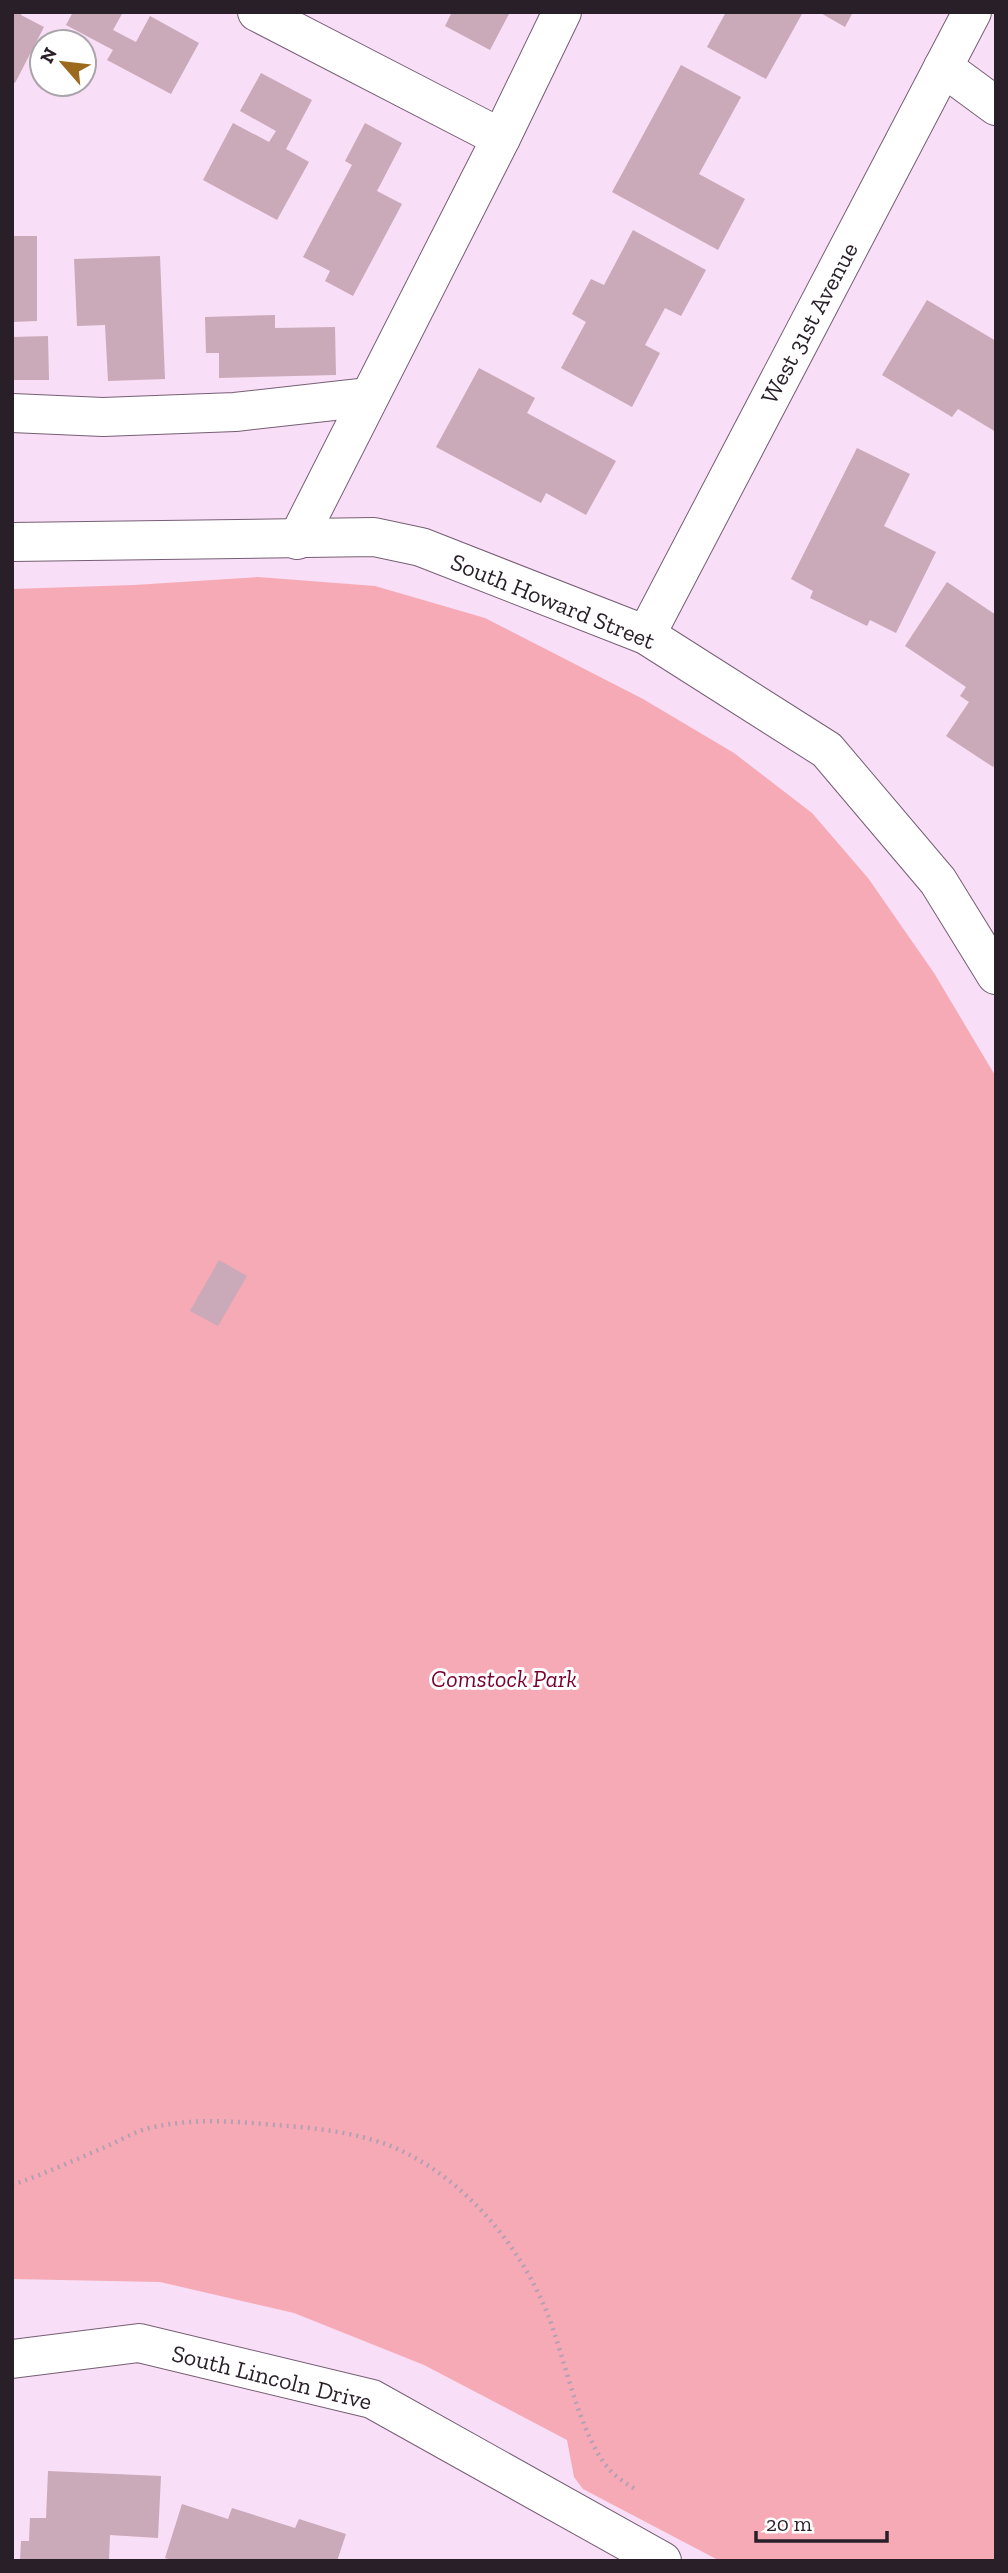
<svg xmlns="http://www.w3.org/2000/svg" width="1008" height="2573" font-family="'Zilla Slab',serif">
  <rect width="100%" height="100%" fill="#f8def6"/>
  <path fill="#f6aab5" d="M258,577L375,586L485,618L643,699L734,753L812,813L868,878L934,973L996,1077V2561H720L583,2489L574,2477L567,2440L424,2365L294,2313L160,2282L12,2279V589L134,585Z"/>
  <g fill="#caa9b8">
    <path d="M12,12H22L21,15L44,27L15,83L12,82Z"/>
    <path d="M73,12H123L113,30L136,42L150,16L199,43L171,94L107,60L113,50L66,25Z"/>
    <path d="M452,12H510L490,50L445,26Z"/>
    <path d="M726,12H803L766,79L707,47Z"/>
    <path d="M819,12H853L845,27Z"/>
    <path d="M681,65L741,97L699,174L745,199L718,250L612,192Z"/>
    <path d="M261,73L312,100L286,149L309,162L277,220L203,180L233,123L269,142L276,131L240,111Z"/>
    <path d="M365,123L402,143L377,191L402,204L353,296L325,281L330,271L303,257L352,165L345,161Z"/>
    <path d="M633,230L706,270L681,316L665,308L645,345L660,353L632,407L561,368L586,322L572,314L591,279L604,285Z"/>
    <path d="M12,236H37V321L12,322Z"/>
    <path d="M160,256L165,379L108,381L105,325L77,326L74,259Z"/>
    <path d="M927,300L996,341V432L958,409L952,417L882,375Z"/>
    <path d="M275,315V328L335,327L336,375L219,378V353H206L205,317Z"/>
    <path d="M48,336L49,380H12V337Z"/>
    <path d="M479,368L535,398L527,413L616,461L586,515L546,493L541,503L436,447Z"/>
    <path d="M857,448L910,474L884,526L936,552L896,633L870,620L867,626L810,598L813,591L791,579Z"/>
    <path d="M947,582L996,615V763L993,767L946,736L969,702L960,696L966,687L905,646Z"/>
    <path d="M219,1260L247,1276L218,1326L190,1311Z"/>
    <path d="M48,2471L161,2476L158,2538L110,2535L109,2561H20L21,2541H29L30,2518H46Z"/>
    <path d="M182,2504L228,2519L232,2508L295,2528L299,2519L346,2534L337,2561H175L165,2558Z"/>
  </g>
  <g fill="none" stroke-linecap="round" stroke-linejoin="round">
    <g stroke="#765f74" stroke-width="40">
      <g id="minor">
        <path d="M257,12L501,138L562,12"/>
        <path d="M943,67L996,106"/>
        <path d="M12,413L103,417L235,412L369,397"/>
        <path d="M297,540L501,138"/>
        <path d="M12,542L374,537L421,547L646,635L827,750L938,881L996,975"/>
        <path d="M646,635L972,12"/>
        <path d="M12,2359L139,2343L372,2399L662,2561"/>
      </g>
    </g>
    <path stroke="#b49fb3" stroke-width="4.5" stroke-dasharray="2 5" stroke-linecap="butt" d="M12,2185C44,2174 75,2160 105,2147C119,2141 134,2132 149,2128C193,2118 230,2121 275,2125C317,2128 366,2133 404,2152C469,2184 522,2249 548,2315C565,2359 579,2433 608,2468C616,2477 626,2484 637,2490"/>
    <use href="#minor" stroke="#fff" stroke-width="38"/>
  </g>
  <g text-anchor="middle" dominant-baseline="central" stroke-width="6" stroke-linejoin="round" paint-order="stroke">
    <g font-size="24" fill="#291f28" stroke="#fff">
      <text transform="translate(809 323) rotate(-62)">West 31st Avenue</text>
      <text transform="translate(553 601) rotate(22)">South Howard Street</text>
      <text transform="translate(272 2377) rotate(14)">South Lincoln Drive</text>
    </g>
    <g font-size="24" font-style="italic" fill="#7a002e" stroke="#fff">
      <text x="504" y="1678">Comstock Park</text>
    </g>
  </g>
  <rect width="1008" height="2573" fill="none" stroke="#291f28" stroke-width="28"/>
  <g transform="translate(63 63) rotate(298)"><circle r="33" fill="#ffffff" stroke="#a9a5a9" stroke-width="2"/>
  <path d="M0-5L12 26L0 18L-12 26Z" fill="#9c691f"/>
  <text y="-10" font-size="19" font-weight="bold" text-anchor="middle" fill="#291f28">N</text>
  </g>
  <path d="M756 2531v10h131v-10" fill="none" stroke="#291f28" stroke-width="3.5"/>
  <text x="766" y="2531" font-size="21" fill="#291f28" stroke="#ffffff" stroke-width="5" paint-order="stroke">20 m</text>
</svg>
